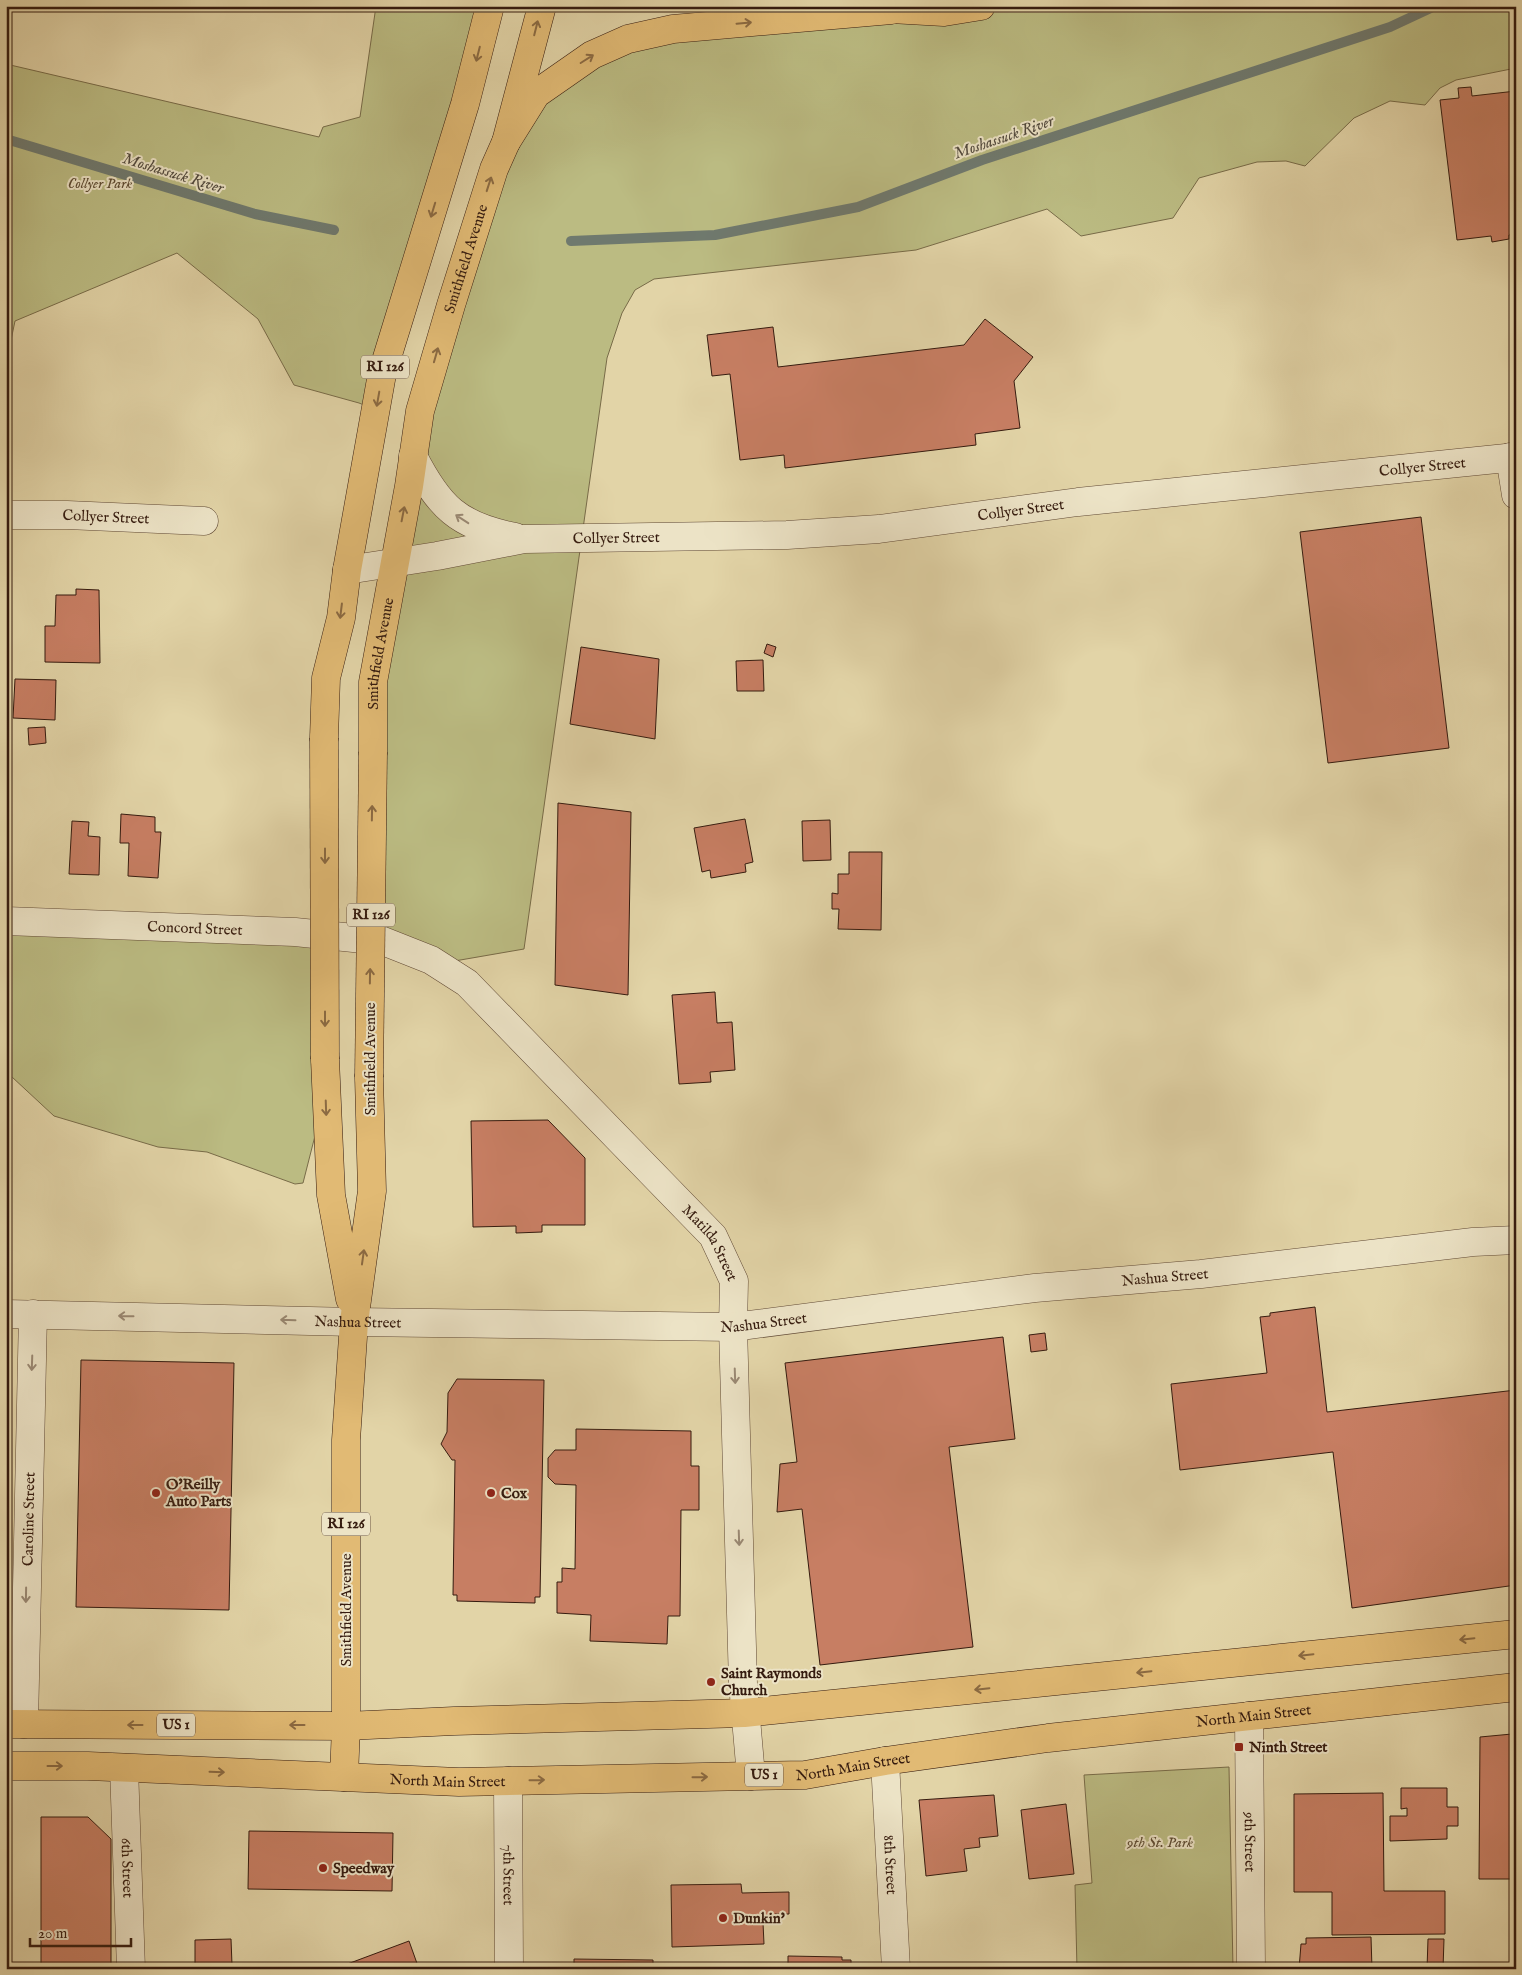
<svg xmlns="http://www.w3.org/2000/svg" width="1522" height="1975" font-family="'IM FELL English',serif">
  <rect width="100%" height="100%" fill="#e2d4a7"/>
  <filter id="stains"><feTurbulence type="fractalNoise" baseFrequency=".004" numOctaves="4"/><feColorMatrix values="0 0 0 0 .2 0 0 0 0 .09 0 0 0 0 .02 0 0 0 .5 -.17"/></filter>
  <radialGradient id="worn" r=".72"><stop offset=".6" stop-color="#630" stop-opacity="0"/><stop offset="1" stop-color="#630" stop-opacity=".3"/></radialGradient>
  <g fill="#bbbb82" stroke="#786b48">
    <path d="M376,6H493L374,409L359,403L294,385L258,319L177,253L15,321L6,364V64L319,137L323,127L360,117Z"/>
    <path d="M974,6H1516V68L1456,80L1440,88L1425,105L1390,101L1354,118L1305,166L1286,161L1257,162L1199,178L1173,218L1081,236L1047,209L916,250L654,279L635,290L622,313L607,358L524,949L443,963L366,918L367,772L421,413L510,118L635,35Z"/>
    <path d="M6,922L312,932L318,1124L303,1183L295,1184L207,1152L158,1147L54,1116L12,1077H6Z"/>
    <path d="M1229,1767L1233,1969H1077L1075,1885L1092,1883L1084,1775Z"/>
  </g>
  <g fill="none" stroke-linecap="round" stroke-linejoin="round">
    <g stroke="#6f796e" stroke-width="10">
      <path d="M6,139L255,214L334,230"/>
      <path d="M571,241L715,235L858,207L982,160L1390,27L1435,6"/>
    </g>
  </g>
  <g fill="#c77e63" stroke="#351b0f">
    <path d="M1471,87L1472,96L1516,91V234L1509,235V239L1492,242L1491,236L1457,240L1440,100L1459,98L1458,88Z"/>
    <path d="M985,319L1033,357L1014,381L1020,428L975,434L976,445L785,468L784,455L740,460L730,374L712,376L707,335L773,327L778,367L964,345Z"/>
    <path d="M1421,517L1449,748L1328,763L1300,532Z"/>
    <path d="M76,589L99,590L100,663L45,662V626H55L56,595H76Z"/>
    <path d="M767,644L776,647L773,657L764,653Z"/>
    <path d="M581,647L659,659L655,739L570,724Z"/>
    <path d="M763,660L764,691H737L736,661Z"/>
    <path d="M15,679L56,680L55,720L13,718Z"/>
    <path d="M6,704L11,705V722H6Z"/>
    <path d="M45,727L46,743L29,745L28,728Z"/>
    <path d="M558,803L631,812L628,995L555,985Z"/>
    <path d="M121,814L155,817V832H161L158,878L128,876L129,843H120Z"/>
    <path d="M745,819L753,862L745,864L746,872L711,878L710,870L702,872L694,828Z"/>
    <path d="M830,820L831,860L803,861L802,821Z"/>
    <path d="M72,821L89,822L88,836L100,837L99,875L69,874Z"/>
    <path d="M849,852H882L881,930L838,929L839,909H832V893L838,894V874H849Z"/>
    <path d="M715,992L717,1023L732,1022L735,1070L710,1072L711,1082L679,1084L672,995Z"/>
    <path d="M548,1120L585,1158V1225H542V1232L516,1233V1226L473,1227L471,1121Z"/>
    <path d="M1315,1307L1327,1412L1516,1390V1585L1352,1608L1333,1452L1180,1470L1171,1384L1267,1373L1260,1317L1270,1316V1313Z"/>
    <path d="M1045,1333L1047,1350L1031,1352L1029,1335Z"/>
    <path d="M1003,1337L1015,1439L949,1447L973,1647L820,1665L802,1509L777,1512L780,1464L797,1462L785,1363Z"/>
    <path d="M81,1360L234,1363L229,1610L76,1607Z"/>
    <path d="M457,1379L544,1380L540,1597H535V1603L457,1601V1595H453L455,1460H452L441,1444L447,1432L448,1393Z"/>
    <path d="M576,1429L691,1431V1466H699V1510H681L680,1616H668L667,1644L590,1641L591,1615L557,1613V1582H562V1568L575,1569L576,1485L555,1484L548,1477V1458L555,1450H576Z"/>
    <path d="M1512,1734V1786H1516V1879H1479L1480,1737Z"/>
    <path d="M1401,1788H1447V1807H1458V1826H1447V1839L1390,1841V1816H1407V1808L1401,1809Z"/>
    <path d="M1383,1793L1384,1891H1445V1934L1332,1935V1892H1294V1794Z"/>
    <path d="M994,1795L998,1836L979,1838L980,1847L964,1849L967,1871L926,1876L919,1800Z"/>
    <path d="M1066,1804L1074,1874L1029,1879L1021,1810Z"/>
    <path d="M41,1817H88L111,1839V1969H41Z"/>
    <path d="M249,1831L393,1833L392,1891L248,1889Z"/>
    <path d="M741,1884L742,1893L789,1892V1914H775V1922L763,1923L764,1944L672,1947L671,1885Z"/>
    <path d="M1371,1937L1372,1969H1299L1301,1944H1306V1938Z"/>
    <path d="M231,1939L232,1965L195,1966V1940Z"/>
    <path d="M1428,1939H1444L1443,1969H1427Z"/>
    <path d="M409,1941L419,1969H334Z"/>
    <path d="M788,1956L842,1957V1960H851V1969H788Z"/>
    <path d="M574,1959L653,1960V1969H574Z"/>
  </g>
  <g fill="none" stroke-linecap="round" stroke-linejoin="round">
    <g stroke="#604935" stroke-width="29">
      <g id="minor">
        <path d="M413,456C439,507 458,526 515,537"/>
        <path d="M1510,457L1516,495"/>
        <path id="s1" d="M6,515H67L204,521"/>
        <path id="s2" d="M347,570L437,556L524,539L787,535L879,529L1078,502L1516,457"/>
        <path id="s3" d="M6,921L295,932L383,941L431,960L467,983L713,1236L734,1281L733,1327L743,1684L751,1776"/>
        <path id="s4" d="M6,1314L354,1322L733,1327L1035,1288L1201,1274L1473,1242L1516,1240"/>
        <path id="s5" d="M1249,1716L1251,1969"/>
        <path id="s6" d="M24,1724L33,1314"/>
        <path id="s7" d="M885,1761L896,1969"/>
        <path id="s8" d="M124,1768L131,1969"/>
      </g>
    </g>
    <g stroke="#604935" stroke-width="29">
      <g id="tertiary">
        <path id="s9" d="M508,1781L509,1969"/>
      </g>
    </g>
    <g stroke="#351b0f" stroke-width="29">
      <g id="primary">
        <path d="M324,738L326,678L341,618L347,570L382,374L465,104L490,6"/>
        <path id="s10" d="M373,752V682L409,486L420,411L451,305L494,169L506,142L542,6"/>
        <path d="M325,1059L331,1195L350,1299"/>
        <path d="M6,1724L346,1726L454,1721L744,1713L1516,1634"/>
        <path id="s11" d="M6,1766H88L459,1782L805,1775L885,1761L1048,1738L1516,1687"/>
        <path d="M344,1777L346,1726V1440L354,1322L372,1191L369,1077"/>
      </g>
    </g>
    <g stroke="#351b0f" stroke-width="29">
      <g id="motorway">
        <path d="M873,8L944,12L981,6"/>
        <path d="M506,142L536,94L592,55L628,39L673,29L891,10"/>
      </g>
    </g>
    <use href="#minor" stroke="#ece3c6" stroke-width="28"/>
    <use href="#tertiary" stroke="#ece3c6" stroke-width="28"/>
    <use href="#primary" stroke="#e1ba74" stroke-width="28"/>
    <use href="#motorway" stroke="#e1ba74" stroke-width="28"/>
    <g stroke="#351b0f" stroke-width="29" stroke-linecap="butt">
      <g id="primary-bridge">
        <path d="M324,738L325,1059"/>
        <path d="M369,1077L373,752"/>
      </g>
    </g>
    <use href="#primary-bridge" stroke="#e1ba74" stroke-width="28"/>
  </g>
  <defs><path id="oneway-shaft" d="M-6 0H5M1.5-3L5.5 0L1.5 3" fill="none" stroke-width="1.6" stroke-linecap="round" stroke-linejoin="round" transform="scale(1.25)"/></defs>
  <g stroke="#8b6a42">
    <use href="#oneway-shaft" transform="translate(744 23) rotate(-5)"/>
    <use href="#oneway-shaft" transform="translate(536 28) rotate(-76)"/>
    <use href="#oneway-shaft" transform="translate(478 54) rotate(104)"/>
    <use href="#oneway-shaft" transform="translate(587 59) rotate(-32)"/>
    <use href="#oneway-shaft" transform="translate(489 184) rotate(-72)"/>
    <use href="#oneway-shaft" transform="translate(433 210) rotate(107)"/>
    <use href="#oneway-shaft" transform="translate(436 355) rotate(-74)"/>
    <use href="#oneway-shaft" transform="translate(378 399) rotate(100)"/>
    <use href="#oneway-shaft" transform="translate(403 514) rotate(-79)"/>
    <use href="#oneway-shaft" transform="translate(341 611) rotate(97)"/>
    <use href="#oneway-shaft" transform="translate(372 813) rotate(-89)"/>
    <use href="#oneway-shaft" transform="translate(325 856) rotate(90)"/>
    <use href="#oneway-shaft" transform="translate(370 976) rotate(-89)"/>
    <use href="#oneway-shaft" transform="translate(325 1019) rotate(90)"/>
    <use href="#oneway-shaft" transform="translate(326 1108) rotate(88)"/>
    <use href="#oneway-shaft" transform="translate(363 1257) rotate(-82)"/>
    <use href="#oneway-shaft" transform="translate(1467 1639) rotate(174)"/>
    <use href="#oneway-shaft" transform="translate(1306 1655) rotate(174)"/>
    <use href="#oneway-shaft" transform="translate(1144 1672) rotate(174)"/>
    <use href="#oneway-shaft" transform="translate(982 1689) rotate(174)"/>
    <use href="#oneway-shaft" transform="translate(135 1725) rotate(-180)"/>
    <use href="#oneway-shaft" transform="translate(297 1725) rotate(-180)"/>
    <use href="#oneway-shaft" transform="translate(55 1766)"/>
    <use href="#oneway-shaft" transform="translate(217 1772) rotate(2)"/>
    <use href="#oneway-shaft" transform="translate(700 1777) rotate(-1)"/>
    <use href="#oneway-shaft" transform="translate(537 1780) rotate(-1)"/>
  </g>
  <g stroke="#9a8974">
    <use href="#oneway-shaft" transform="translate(462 519) rotate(-147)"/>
    <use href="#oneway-shaft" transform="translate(126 1316) rotate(-179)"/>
    <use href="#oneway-shaft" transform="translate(288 1320) rotate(-178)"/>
    <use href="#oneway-shaft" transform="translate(32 1363) rotate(92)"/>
    <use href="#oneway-shaft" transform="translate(735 1376) rotate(88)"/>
    <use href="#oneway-shaft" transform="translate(739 1538) rotate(88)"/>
    <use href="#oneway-shaft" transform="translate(26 1595) rotate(91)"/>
  </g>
  <g fill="#8f2418" stroke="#ece3c6" stroke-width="2">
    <circle cx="156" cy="1493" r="5"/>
    <circle cx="491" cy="1493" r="5"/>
    <circle cx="711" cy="1682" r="5"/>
    <rect x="1234" y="1742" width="10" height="10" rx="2.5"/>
    <circle cx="323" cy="1868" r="5"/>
    <circle cx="723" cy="1918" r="5"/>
  </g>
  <g text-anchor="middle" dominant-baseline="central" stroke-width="4" stroke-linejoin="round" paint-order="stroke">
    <g fill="#ece3c6" stroke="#6c5746" stroke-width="1">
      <rect x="361" y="355.5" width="48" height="23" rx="4"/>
      <rect x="347" y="903.5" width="48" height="23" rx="4"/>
      <rect x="322" y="1512.5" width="48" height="23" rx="4"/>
      <rect x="157" y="1713.5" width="38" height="23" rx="4"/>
      <rect x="745" y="1763.5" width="38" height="23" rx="4"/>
    </g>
    <g font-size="14" font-weight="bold" fill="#351b0f">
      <text x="385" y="367">RI 126</text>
      <text x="371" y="915">RI 126</text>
      <text x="346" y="1524">RI 126</text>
      <text x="176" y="1725">US 1</text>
      <text x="764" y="1775">US 1</text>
    </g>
    <g font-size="15" font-style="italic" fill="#5d4b32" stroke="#ece3c6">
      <text x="100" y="183">Collyer Park</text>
      <text x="1160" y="1842">9th St. Park</text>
    </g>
    <g font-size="15" fill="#351b0f" stroke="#ece3c6">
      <text stroke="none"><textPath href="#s10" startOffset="504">Smithfield Avenue</textPath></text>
      <text stroke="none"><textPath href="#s2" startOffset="1082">Collyer Street</textPath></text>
      <text stroke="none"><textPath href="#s2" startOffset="678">Collyer Street</textPath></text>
      <text stroke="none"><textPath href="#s1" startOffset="100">Collyer Street</textPath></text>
      <text stroke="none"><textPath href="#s2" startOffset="272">Collyer Street</textPath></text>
      <text stroke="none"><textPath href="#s10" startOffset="99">Smithfield Avenue</textPath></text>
      <text stroke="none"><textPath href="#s3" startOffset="189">Concord Street</textPath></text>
      <text transform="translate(370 1059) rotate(-90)">Smithfield Avenue</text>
      <text stroke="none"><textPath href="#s3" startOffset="829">Matilda Street</textPath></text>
      <text stroke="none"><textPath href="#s4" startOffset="1162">Nashua Street</textPath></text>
      <text stroke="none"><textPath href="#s4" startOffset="352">Nashua Street</textPath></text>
      <text stroke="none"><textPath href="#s4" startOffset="758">Nashua Street</textPath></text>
      <text stroke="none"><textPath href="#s6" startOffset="205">Caroline Street</textPath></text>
      <text transform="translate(346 1610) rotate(-90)">Smithfield Avenue</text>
      <text stroke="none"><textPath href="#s11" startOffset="1252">North Main Street</textPath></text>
      <text stroke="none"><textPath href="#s11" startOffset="848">North Main Street</textPath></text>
      <text stroke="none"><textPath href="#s11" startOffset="442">North Main Street</textPath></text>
      <text stroke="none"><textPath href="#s5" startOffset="126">9th Street</textPath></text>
      <text stroke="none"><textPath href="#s7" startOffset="104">8th Street</textPath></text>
      <text stroke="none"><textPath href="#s8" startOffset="100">6th Street</textPath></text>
      <text stroke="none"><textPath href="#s9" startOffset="94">7th Street</textPath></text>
    </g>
    <g font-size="15" font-weight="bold" fill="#351b0f" stroke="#ece3c6" text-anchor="start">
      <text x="166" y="1484">O'Reilly<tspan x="166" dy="17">Auto Parts</tspan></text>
      <text x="501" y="1493">Cox</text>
      <text x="721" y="1673">Saint Raymonds<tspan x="721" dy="17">Church</tspan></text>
      <text x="1249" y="1747">Ninth Street</text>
      <text x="333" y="1868">Speedway</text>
      <text x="733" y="1918">Dunkin'</text>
    </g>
    <g font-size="16" font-style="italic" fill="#524a3e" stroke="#ece3c6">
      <text transform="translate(1004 138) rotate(-19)">Moshassuck River</text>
      <text transform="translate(173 174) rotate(17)">Moshassuck River</text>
    </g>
  </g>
  <rect width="1522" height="1975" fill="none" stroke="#e2d4a7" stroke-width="25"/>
  <rect x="8" y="8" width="1507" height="1960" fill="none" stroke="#351b0f" stroke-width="2.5"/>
  <rect x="12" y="12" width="1497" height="1950" fill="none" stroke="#351b0f"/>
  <path d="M30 1938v8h101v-8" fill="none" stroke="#351b0f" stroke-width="2.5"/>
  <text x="38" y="1938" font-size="15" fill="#351b0f" stroke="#ece3c6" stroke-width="4" paint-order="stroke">20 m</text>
  <rect width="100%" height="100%" filter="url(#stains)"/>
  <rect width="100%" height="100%" fill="url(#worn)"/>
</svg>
